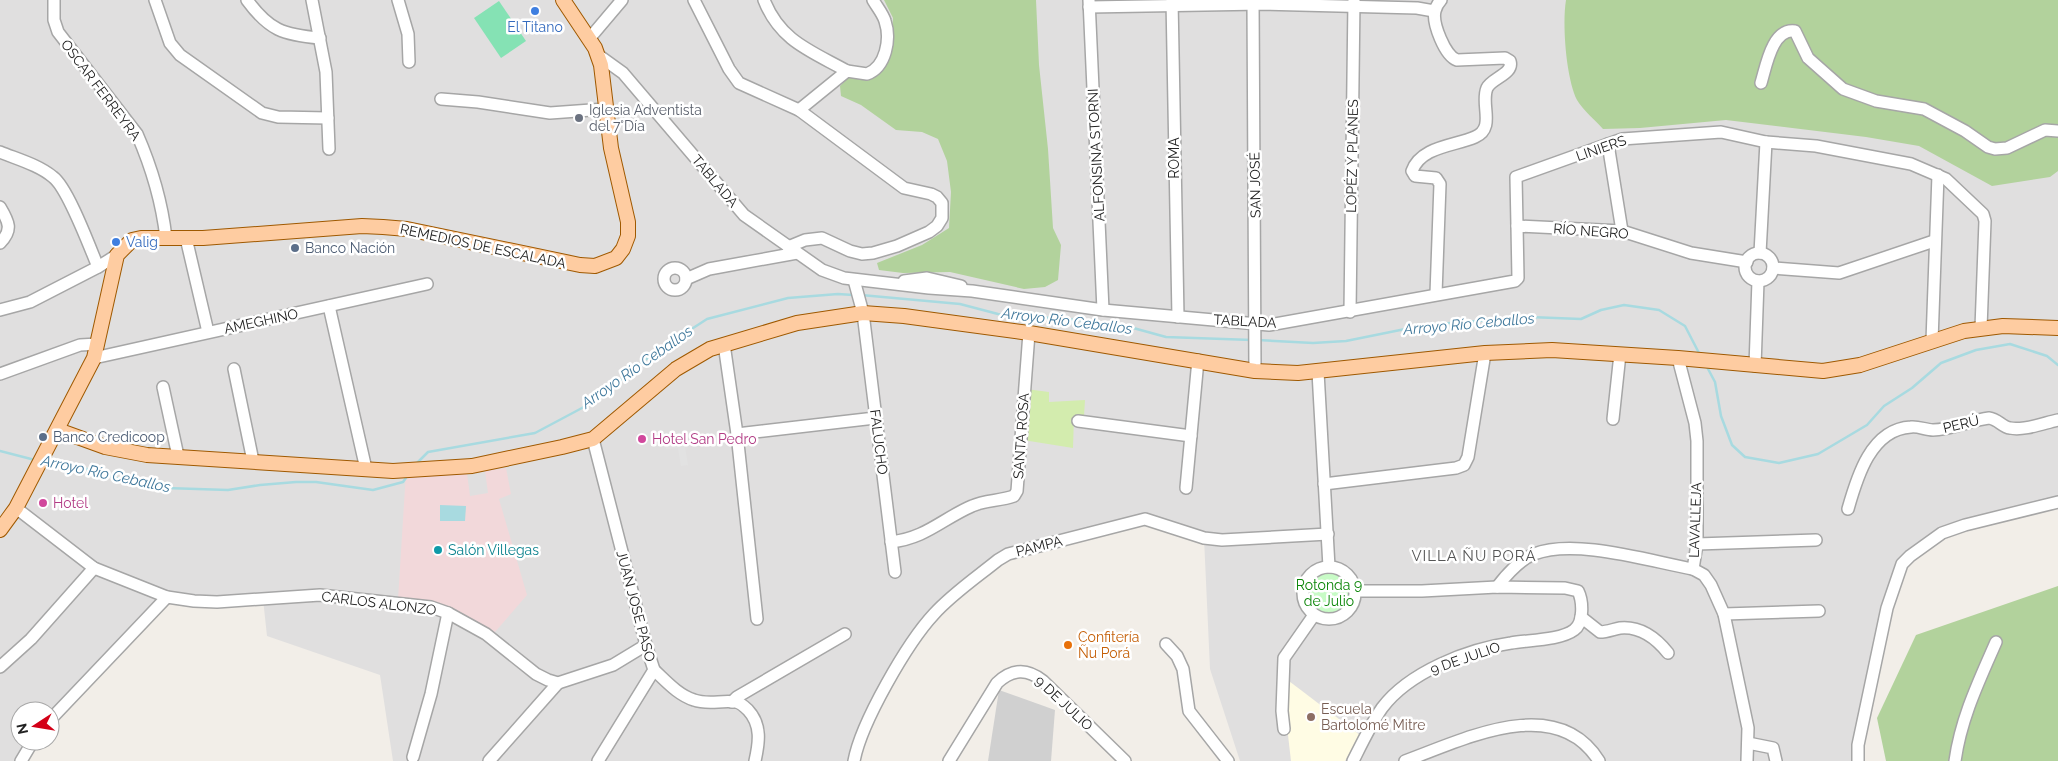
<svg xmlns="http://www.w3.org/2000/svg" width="2058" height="761" font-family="Raleway,sans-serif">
  <rect width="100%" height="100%" fill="#f2eee8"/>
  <path fill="#e0dfdf" d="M0,0H2058V502L1965,525L1902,564L1858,761H1240L1210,669L1204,538L1152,520L1019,551L934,613L893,674L854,761H393L380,675L267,636L263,599L167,597L50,720V711H20V741H33L21,761H0Z"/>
  <path fill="#f2d8da" d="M506,468L511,494L499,499L527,595L495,632L442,604L398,600L406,472L467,473L470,496L488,493L485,471Z"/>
  <path fill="#fffce4" d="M1285,678L1360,735L1345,761H1291L1285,709Z"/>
  <path fill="#d0d0d0" d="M999,690L1055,710L1051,761H988Z"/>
  <path fill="#d3ecae" d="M1026,389L1049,392V402L1085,400L1084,416H1074L1073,448L1023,440Z"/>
  <g fill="#b2d29c">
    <path d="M884,0H1036L1039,65L1048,149L1053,228L1061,245L1058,280L1045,287L1024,289L950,272L903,273L879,270L877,263L922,245L949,228L951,192L947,161L938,139L922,132L896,130L861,105L841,96L840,86L849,77H871L884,69L891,45L893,18Z"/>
    <path d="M1566,0H2058V171L2050,177L1992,186L1919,146L1866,137L1726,120L1640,128L1603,129C1595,120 1583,110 1577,100C1566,78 1562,24 1566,0Z"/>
    <path d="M2058,586V761H1886L1877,718L1916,635Z"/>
  </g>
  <circle fill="#c8fbc6" cx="1329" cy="593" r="26"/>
  <path fill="#85e2b4" d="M499,1L526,41L501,58L474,18Z"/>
  <path fill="#e2e2e2" d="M684,441L688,465L681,466L678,448L666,449L665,444Z"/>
  <path fill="#a8dae0" d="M440,505L466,506L465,521H440Z"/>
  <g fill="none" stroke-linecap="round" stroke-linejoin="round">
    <g stroke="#a8dae0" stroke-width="2.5">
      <path d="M861,295L960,304L998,314L1078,320L1126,326L1166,337L1252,340"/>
      <path d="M1258,340L1313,343L1346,341L1425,325L1529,317L1581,319L1601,310L1624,305L1659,310L1685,326L1700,355"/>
      <path d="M1707,367L1715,382L1721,416L1732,445L1745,457L1779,463L1818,454L1867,425L1884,406L1912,388L1941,363L1976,350L2010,344L2047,356L2058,365"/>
      <path d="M0,451L35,460"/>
      <path d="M45,463L87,469L126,481L166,488L228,490L260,485L296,482H316L373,490L403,482L408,475"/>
      <path d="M416,464L428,452L535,433L582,408L602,395L650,356L707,319L788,298L838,294L853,295"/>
    </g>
    <g stroke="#a6a6a6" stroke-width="14">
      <g id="minor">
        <path d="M54,0V20L58,32L137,134C151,166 162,203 166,238"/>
        <path d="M155,0L170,43L180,55L262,113L278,117L328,118"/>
        <path d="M247,0C269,30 283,35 320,38"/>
        <path d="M312,0L326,72L329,149"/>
        <path d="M398,0L408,34L409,62"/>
        <path d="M694,0L729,69L739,83L799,110L904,188L931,194L937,197L942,203V218L937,226L929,232L897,246L873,253L862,254L850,251L822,238L805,240L788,247"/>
        <path d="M764,0C780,41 811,51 847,71"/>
        <path d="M1089,0L1103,310"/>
        <path d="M1172,0L1178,317"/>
        <path d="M1253,0L1255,371"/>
        <path d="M1089,7L1262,4L1417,8L1434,11"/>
        <path d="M589,39L622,0"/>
        <path d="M598,55L623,73L744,215L822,270L844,278L929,288L972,291L1103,310L1269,325L1515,281L1518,278L1517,226L1622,231L1691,253L1747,262"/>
        <path d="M1761,83C1766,67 1772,28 1795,31L1808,58L1843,89L1876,101L1924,109L1965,131L1988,147L1995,149L2007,148L2045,130L2058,131"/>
        <path d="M441,99L478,102L550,113L605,109"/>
        <path d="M799,110L847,71L867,74C886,67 891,39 885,21C883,14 877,7 873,0"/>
        <path d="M1608,144L1622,231"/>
        <path d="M0,152C17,159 39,165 53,177C68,188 90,248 98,267"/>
        <path d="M0,207C9,222 13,230 0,243"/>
        <path d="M1517,226L1516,177L1622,139L1721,132L1766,142L1816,146L1911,164L1946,179L1983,214L1985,221L1981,328"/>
        <path d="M186,238L208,332"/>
        <path d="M1760,253L1766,142"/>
        <circle cx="1759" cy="267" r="14"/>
        <circle cx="675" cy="279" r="11"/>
        <path d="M1773,268L1839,273L1934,241"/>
        <path d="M686,279L709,269L797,253"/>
        <path d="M854,280L863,313L895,572"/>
        <path d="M904,281L927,278L961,286"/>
        <path d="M1436,294L1440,184L1436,178L1415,176L1412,171C1421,146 1455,146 1475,137C1496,128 1480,104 1487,88C1492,78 1514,74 1510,61L1505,58L1457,60C1445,56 1432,23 1435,11C1436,7 1438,3 1441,0"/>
        <path d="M329,306L366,469"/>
        <path d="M0,310L30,302L98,267L117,255"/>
        <path d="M1350,312L1354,0"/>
        <path d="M1932,341L1938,175"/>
        <path d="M724,344L737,434L757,619"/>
        <path d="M94,358L427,284"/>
        <path d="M1678,358L1695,423L1697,441V544L1693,569L1704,575L1711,585L1724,614L1748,728L1747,761"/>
        <path d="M1755,366L1758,281"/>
        <path d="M234,369L253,461"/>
        <path d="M1318,372L1329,567"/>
        <path d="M0,374L80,345L98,344"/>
        <path d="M163,387L178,456"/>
        <path d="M1613,419L1620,354"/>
        <path d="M1078,421L1191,436"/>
        <path d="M737,434L875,418"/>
        <path d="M593,439L646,645L654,670L598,761"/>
        <path d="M1324,484L1456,468L1464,465L1468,457L1485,353"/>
        <path d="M1186,488L1198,360"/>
        <path d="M16,508L94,568L167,597L194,601L217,602L320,595L431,607L448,613L486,634L536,674L548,680L558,683L613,665L646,645"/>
        <path d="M1848,509C1857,477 1871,429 1911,427C1918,426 1926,430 1933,430C1951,430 1971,420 1989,418C1998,419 2002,427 2010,428C2024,431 2044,423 2058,420"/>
        <path d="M891,542C926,538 942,519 972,506C985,500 1000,501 1014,496L1017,491L1029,333"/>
        <path d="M1697,544L1816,540"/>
        <circle cx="1329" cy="593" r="26"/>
        <path d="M1497,587C1507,574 1519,560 1534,554C1575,538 1649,561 1693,569"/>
        <path d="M1724,614L1819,611"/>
        <path d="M1581,617L1600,632C1607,632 1614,629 1620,628C1641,626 1656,638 1668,653"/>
        <path d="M1166,644L1177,656L1183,669L1189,711L1228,761"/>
        <path d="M0,667L31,639L94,568"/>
        <path d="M654,670C666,681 678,695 694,700C708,705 721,700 736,702C741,703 745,707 748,710C762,725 759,743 755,761"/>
        <path d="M732,702L737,697L845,634"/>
        <path d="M50,720L167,597"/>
        <path d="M1284,729L1282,711L1284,658L1314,615"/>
        <path d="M1748,743L1773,748L1776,761"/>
        <path d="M413,757L431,694L448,613"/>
        <path d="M21,761L33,741"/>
        <path d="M489,761L558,683"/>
        <path d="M854,761C861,723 907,643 934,614C952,594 977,577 998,560L1008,554L1145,519L1204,538L1222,540L1328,534"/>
        <path d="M949,761L997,683C1012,669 1027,668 1043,681L1125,761"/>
        <path d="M1353,761C1362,743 1371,724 1382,708C1409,672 1468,649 1511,643C1528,640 1561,640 1574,630C1584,623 1583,601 1578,591L1565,588L1497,587L1422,591H1355"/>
        <path d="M1405,761C1463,740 1556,692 1599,761"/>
        <path d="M1858,761V745L1887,608L1902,564L1910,556L1942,533L1965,525L2058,502"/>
        <path d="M1955,761C1961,718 1979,681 1996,642"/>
      </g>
    </g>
    <g stroke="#9f5900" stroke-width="16">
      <g id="major">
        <path d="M58,430L105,447L147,455L393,471L472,466L562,447L593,439L676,369L710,349L797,323L863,313L904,316L1029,333L1255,371L1298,373L1485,353L1552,350L1678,358L1823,371L1860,365L1964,331L2003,326L2058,328"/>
        <path d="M0,530L16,508L94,358L117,255L132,240L141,238H203L362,226L383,227L407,229L580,265L595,266L616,258L623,249L628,236V222L611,148L601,65L595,48L563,0"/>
      </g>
    </g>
    <use href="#minor" stroke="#fff" stroke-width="11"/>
    <use href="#major" stroke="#fecca1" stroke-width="14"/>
  </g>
  <g fill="#3f7fe0" stroke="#fff" stroke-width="2">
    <circle cx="535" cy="11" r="5"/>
    <circle cx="116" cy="242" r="5"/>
  </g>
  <circle fill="#6b7280" stroke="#fff" stroke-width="2" cx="579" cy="118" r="5"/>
  <g fill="#5c6f8a" stroke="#fff" stroke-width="2">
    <circle cx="295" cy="248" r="5"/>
    <circle cx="43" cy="437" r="5"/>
  </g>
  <g fill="#d1479c" stroke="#fff" stroke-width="2">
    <circle cx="642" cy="439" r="5"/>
    <circle cx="43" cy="503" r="5"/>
  </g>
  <circle fill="#0f9aa8" stroke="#fff" stroke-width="2" cx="438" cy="550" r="5"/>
  <circle fill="#e8710a" stroke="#fff" stroke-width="2" cx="1068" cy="645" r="5"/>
  <circle fill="#8d6e63" stroke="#fff" stroke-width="2" cx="1311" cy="717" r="5"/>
  <g text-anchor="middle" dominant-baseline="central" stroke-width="5" stroke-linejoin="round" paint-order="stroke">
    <g font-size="14" fill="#366cbe" stroke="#fff">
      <text x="535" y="27">El Titano</text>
      <text x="126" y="242" text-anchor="start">Valig</text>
    </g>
    <g font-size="14" fill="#222" stroke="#fff">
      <text transform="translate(101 90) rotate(53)">OSCAR FERREYRA</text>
      <text transform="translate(1601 148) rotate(-19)">LINIERS</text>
      <text transform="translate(1096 155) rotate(-93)">ALFONSINA STORNI</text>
      <text transform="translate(1352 156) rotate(-89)">LOPÉZ Y PLANES</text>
      <text transform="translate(1174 158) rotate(-90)">ROMA</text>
      <text transform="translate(715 181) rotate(50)">TABLADA</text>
      <text transform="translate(1255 185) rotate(-91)">SAN JOSÉ</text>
      <text transform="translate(1591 231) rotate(4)">RÍO NEGRO</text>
      <text transform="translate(483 246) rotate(12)">REMEDIOS DE ESCALADA</text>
      <text transform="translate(261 321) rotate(-12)">AMEGHINO</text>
      <text transform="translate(1245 321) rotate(3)">TABLADA</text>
      <text transform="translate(1961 424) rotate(-13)">PERÚ</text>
      <text transform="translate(1021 436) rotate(-86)">SANTA ROSA</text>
      <text transform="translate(879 442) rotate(83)">FALUCHO</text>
      <text transform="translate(1695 520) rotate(-88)">LAVALLEJA</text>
      <text transform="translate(1039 546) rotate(-14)">PAMPA</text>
      <text transform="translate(379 603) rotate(7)">CARLOS ALONZO</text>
      <text transform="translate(636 606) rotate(75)">JUAN JOSE PASO</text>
      <text transform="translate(1465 658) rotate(-19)">9 DE JULIO</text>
      <text transform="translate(1064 703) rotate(43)">9 DE JULIO</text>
    </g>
    <g font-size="14" fill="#5b616d" stroke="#fff" text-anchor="start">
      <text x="589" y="110">Iglesia Adventista<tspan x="589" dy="16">del 7°Día</tspan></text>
    </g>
    <g font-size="14" fill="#4e5e75" stroke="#fff" text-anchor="start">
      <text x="305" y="248">Banco Nación</text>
      <text x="53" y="437">Banco Credicoop</text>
    </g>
    <g font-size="14" fill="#b23c85" stroke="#fff" text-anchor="start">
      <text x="652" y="439">Hotel San Pedro</text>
      <text x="53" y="503">Hotel</text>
    </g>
    <g font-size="14" fill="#0d838f" stroke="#fff" text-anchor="start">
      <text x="448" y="550">Salón Villegas</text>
    </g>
    <g font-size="14" fill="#0c8609" stroke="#fff">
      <text x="1329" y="585">Rotonda 9<tspan x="1329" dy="16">de Julio</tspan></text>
    </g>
    <g font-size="14" fill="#c56008" stroke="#fff" text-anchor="start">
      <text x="1078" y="637">Confitería<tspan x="1078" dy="16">Ñu Porá</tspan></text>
    </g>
    <g font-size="14" fill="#785e54" stroke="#fff" text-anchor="start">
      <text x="1321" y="709">Escuela<tspan x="1321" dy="16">Bartolomé Mitre</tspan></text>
    </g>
    <g font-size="15" font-style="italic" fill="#41799c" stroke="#fff">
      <text transform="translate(1067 321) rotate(7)">Arroyo Río Ceballos</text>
      <text transform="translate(1469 324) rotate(-5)">Arroyo Río Ceballos</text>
      <text transform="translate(637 367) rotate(-35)">Arroyo Río Ceballos</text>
      <text transform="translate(106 474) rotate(12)">Arroyo Río Ceballos</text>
    </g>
    <g font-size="15" letter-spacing="1" fill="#555" stroke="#fff">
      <text x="1474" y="556">VILLA ÑU PORÁ</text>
    </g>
  </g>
  <g transform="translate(35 726) rotate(258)"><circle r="24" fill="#ffffff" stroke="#a7a7a7"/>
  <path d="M0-4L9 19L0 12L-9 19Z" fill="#d30017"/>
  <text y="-8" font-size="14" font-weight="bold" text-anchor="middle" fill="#222222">N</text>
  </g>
</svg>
